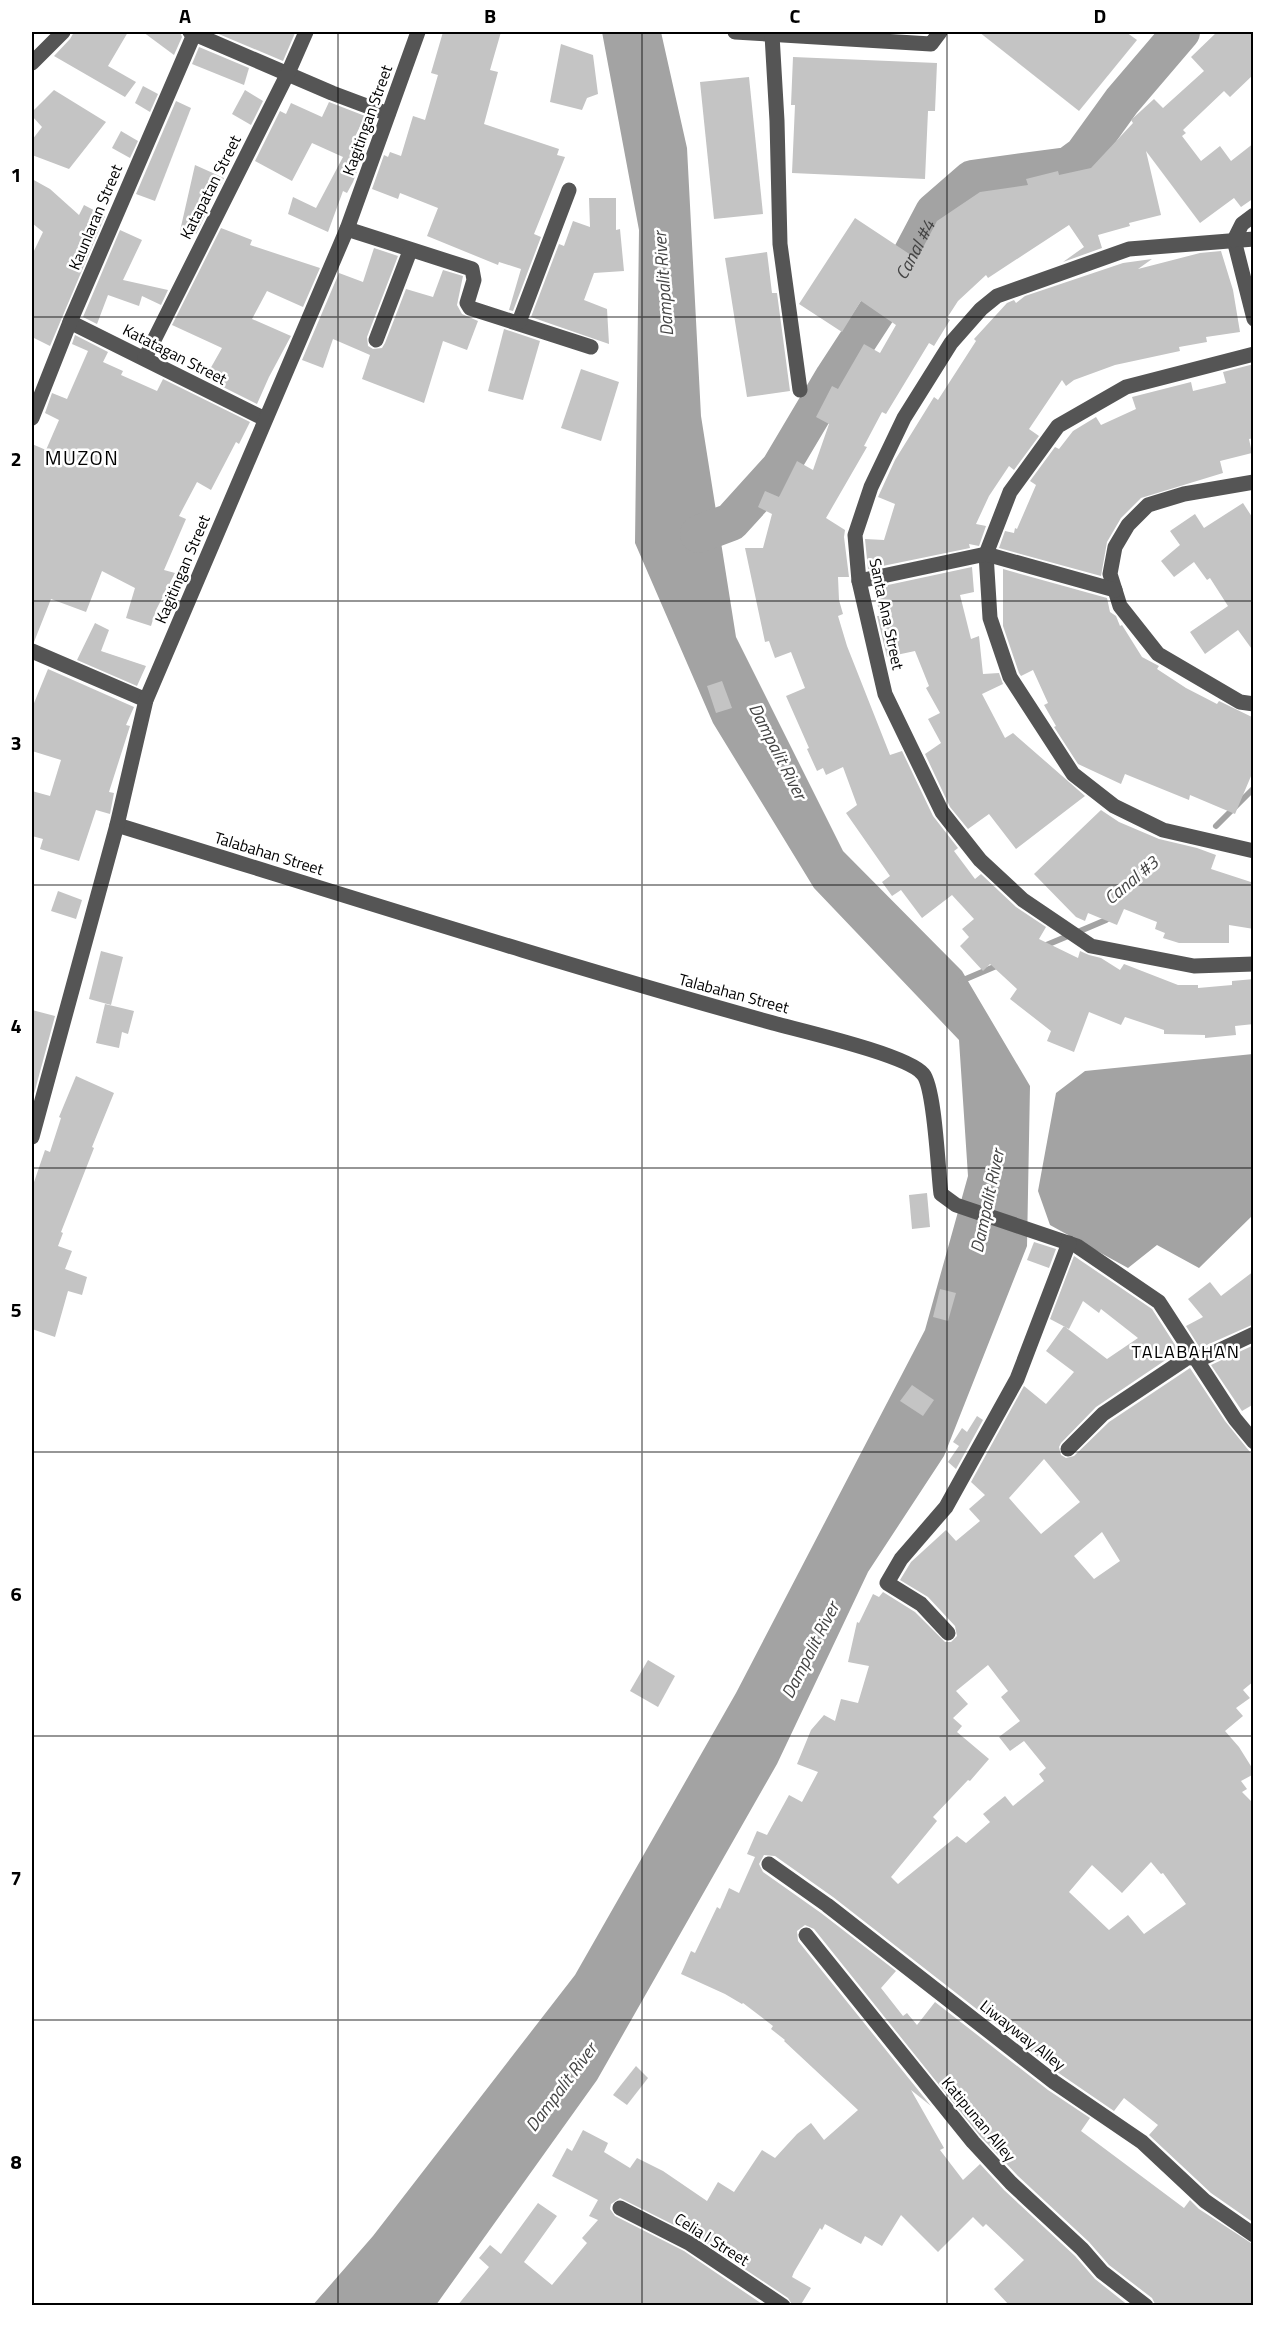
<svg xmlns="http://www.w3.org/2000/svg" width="1285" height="2337" font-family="'Titillium Web',sans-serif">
  <rect width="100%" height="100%" fill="#fff"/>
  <g fill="#a3a3a3">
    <path d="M602,32H661L687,148L701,416L736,637L843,851L962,971L1030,1086L1027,1246L944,1456L868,1572L777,1764L597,2080L436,2305L312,2306L373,2236L575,1975L736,1693L925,1330L968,1176L959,1040L814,888L713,723L635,543L639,230Z"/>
    <path d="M1253,1054V1215L1199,1268L1157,1245L1128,1268L1050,1225L1038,1191L1056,1093L1085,1071Z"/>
  </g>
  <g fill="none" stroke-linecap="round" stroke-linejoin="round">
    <g stroke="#a3a3a3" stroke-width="6">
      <path d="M1216,826L1254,788"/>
      <path d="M1080,931L1106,920L1112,915"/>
      <path d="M1044,946L1068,936"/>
      <path d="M961,981L1001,964"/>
    </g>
    <path stroke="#a3a3a3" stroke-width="38" id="s1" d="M699,534L731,522L780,468L834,377L903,271L934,212L972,179L1068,166L1083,155L1122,101L1181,32"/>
  </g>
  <g fill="#c4c4c4" fill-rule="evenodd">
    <path d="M74,32H128L108,66L136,82L125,97L54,56L70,39Z"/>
    <path d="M143,32H180L182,37L174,55Z"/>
    <path d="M214,32H290L295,33L283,61Z"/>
    <path d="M443,32H501L490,70L498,72L484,124L559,149L557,155L565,157L534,234L541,237L513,311L509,310L521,269L499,262L498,265L427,236L438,208L400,193L398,199L372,189L384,155L388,157L390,152L401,156L413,116L425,120L438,75L431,73Z"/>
    <path d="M979,32H1126L1137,40L1079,111Z"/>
    <path d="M1217,32H1254V74L1230,97L1224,91L1183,130L1186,133L1182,136L1201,161L1220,146L1231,161L1254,143V198L1241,207L1234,198L1200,223L1146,151L1161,215L1129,223L1130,226L1098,235L1102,248L1063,262L1084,247L1069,225L988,278L986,275L958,301L947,318L950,320L934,346L929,343L886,414L882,412L864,446L867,447L826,518L845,530L844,537L849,577H838L839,600L843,614L838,616L847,646L890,755L902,751L933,816L958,848L954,851L975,879L981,874L1016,907L1046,927L1039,939L1078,958L1080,951L1089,955L1101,958L1120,970L1124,964L1178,985H1198V988L1232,985V981L1254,979V1024L1235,1026L1236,1035L1205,1038V1035L1164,1034V1030L1125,1017L1121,1025L1089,1012L1074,1052L1047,1041L1051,1031L1010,999L1017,989L990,964L983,971L960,946L969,937L962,929L974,919L952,895L922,918L901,890L892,896L882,882L890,876L846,813L857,805L843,767L826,775L823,768L817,771L807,749L809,748L786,696L805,688L791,652L775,658L769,641L765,642L745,548H763L772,514L758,507L765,491L779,497L797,461L813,470L829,424L816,417L832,386L838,389L864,344L880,353L896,325L861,301L842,332L799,304L855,218L917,259L937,221L980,192L1028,185L1026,179L1058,171L1059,175L1091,168L1133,123L1131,120L1154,99L1163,108L1204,71L1191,57Z"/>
    <path d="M561,44L593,55L598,94L587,98L582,110L550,102Z"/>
    <path d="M199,47L249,68L244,85L192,64Z"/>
    <path d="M793,57L937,63L935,111H928L925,179L792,173L795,105H791Z"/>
    <path d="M749,77L763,214L714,219L700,82Z"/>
    <path d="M143,86L158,94L150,112L135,103Z"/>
    <path d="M54,90L106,122L69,169L32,155V140L42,127L32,116V112Z"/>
    <path d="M245,90L263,101L251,125L232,114Z"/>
    <path d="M176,101L191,108L155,201L136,194Z"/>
    <path d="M329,102L365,116L353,141L366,147L353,182L347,193L343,191L328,232L288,214L293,197L316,208L343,157L312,143L292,181L255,161L280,111L286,114L291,103L322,117Z"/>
    <path d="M121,131L138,141L130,158L112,148Z"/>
    <path d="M195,165L224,178L205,211L207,212L196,234L180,231Z"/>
    <path d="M32,179L50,189L79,215L84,205L105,216L50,346L32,337V255L43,232L32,223Z"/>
    <path d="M589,198H616V230L620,229L624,271L594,273L584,300L607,309L609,344L531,317L559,244L564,246L573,221L590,227Z"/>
    <path d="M221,228L252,240L250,245L320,268L303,307L267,291L252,319L291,336L269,377L257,404L205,378L222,348L172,325Z"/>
    <path d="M120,230L142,240L123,280L168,290L161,305L142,296L139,306L108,295L97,324L83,317Z"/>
    <path d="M374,248L398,256L367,337L368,346L373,349L382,348L385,343L406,289L433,297L443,270L463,276L457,305L462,314L478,321L467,350L443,341L424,403L362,379L370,355L333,339L323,368L302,360L339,273L363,282Z"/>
    <path d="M1221,251L1233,290L1240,332L1206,337L1207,342L1179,347L1180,351L1115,365L1074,380L1066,386L1062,380L1029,429L1039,436L1014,470L1009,466L989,496L976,524L986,526L979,546L969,544L970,548L868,569L865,539L884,540L895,504L878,497L895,460L934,397L938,400L976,341L974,339L1007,303L1014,300L1016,303L1025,296L1123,263L1152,259L1138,269L1200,253Z"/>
    <path d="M767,252L772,293H777L790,391L747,397L725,258Z"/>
    <path d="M504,329L540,341L523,400L488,391Z"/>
    <path d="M75,335L108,352L103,362L123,371L121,375L157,391L163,379L250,422L239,444L236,442L211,490L197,482L179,516L186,519L164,570L175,573L156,610L151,626L126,618L135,588L102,571L86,612L51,599L34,642L32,641V444L46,450L59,420L45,413L52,393L67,399L88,351L72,344Z"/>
    <path d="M1254,364V438L1249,439L1252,453L1220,461L1223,473L1141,498L1121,518L1107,542L1101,576L999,548L1005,531L1014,533L1015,528L1017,529L1036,485L1030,481L1055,447L1059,449L1073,431L1096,417L1101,425L1136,409L1132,397L1191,382L1193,391L1226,383L1223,372Z"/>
    <path d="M581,369L619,382L601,441L561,428Z"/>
    <path d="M1243,503L1254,520V652L1238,630L1205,654L1190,632L1228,606L1210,578L1207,580L1194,562L1174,577L1161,561L1180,545L1170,531L1195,514L1204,528Z"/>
    <path d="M972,567L974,592L960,595L971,639L979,636L983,674L999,673L1003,684L982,694L1005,738L1013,733L1085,796L1016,849L989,814L968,829L950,807L925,754L941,743L928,719L940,713L926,688L929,686L915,651L887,657L877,616H880L874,588Z"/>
    <path d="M1003,569L1107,598L1110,612L1116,616L1120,626L1122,625L1142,657L1159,666L1157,669L1186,688L1217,704L1219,701L1254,718V769L1235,814L1190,795L1189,800L1125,774L1121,784L1078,764L1054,727L1056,726L1044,705L1048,703L1033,670L1021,676L1019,673L1003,626Z"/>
    <path d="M95,623L109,630L101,651L146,666L137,686L77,660Z"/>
    <path d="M48,669L134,707L126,725L130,726L109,792L114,793L110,814L96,810L79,861L40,849L43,839L32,836V791L50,796L61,760L32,751V708Z"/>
    <path d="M722,681L732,708L716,713L707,686Z"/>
    <path d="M1101,810L1119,822L1159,839L1197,848L1216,855L1211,869L1254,883V929L1229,925V943H1179L1163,938L1165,933L1155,929L1157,922L1124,909L1117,925L1088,913L1085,921L1076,917L1034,874Z"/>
    <path d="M58,891L82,900L76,919L51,911Z"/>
    <path d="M101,951L123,957L111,1005L89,999Z"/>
    <path d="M105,1004L134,1011L128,1034L122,1032L119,1048L96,1043Z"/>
    <path d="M32,1010L55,1016L34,1094L32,1093Z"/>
    <path d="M76,1076L114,1093L92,1147L94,1148L61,1232L63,1233L58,1246L72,1251L65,1269L87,1277L82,1295L68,1291L55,1337L32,1329V1188L45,1150L50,1152L61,1118L59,1117Z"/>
    <path d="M927,1193L930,1227L912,1229L909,1195Z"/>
    <path d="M1034,1242L1056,1249L1049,1268L1027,1260Z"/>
    <path d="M1074,1256L1152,1309L1179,1351L1096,1407L1061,1443L1059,1447L1061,1455L1066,1458L1074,1456L1109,1422L1190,1368L1225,1421L1254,1457V1681L1243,1690L1250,1698L1236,1708L1243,1716L1225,1731L1239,1747L1254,1771V1774L1241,1781L1247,1789L1242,1792L1254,1804V2223L1211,2193L1149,2135L1158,2125L1124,2098L1114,2111L1060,2074L833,1897L775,1856L764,1855L759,1864L763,1872L821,1913L896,1971L881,1988L903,2016L907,2013L917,2025L935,2002L1048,2090L1090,2118L1081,2131L1184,2208L1190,2200L1199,2209L1254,2245V2306H1156L1152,2298L1109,2265L1089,2242L1018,2176L980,2136L814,1929L805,1925L797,1931L798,1941L931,2106L911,2090L944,2148L940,2150L963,2180L980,2164L1004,2190L1075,2256L1095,2279L1129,2306H1010L994,2289L1024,2260L986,2224L983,2227L973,2217L938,2252L901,2215L882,2246L865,2236L861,2244L825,2224L822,2230L820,2228L794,2272L792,2277L811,2288L800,2306H793L788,2298L694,2235L620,2198L611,2204L610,2209L615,2216L684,2251L765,2306H457L489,2267L479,2258L490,2245L501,2254L538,2203L557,2216L524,2262L552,2285L587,2243L582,2238L598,2220L589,2216L598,2200L552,2176L567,2148L572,2151L583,2130L608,2143L604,2152L630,2168L637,2158L663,2171L707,2201L718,2182L734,2192L762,2150L775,2158L797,2134L811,2123L824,2140L858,2110L784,2041L785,2040L771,2029L773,2026L743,2003L742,2004L725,1994L681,1974L691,1951L695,1953L717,1907L720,1909L729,1888L739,1893L755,1857L747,1854L757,1831L767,1835L789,1795L802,1802L818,1772L797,1764L811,1730L824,1715L835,1721L841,1699L858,1703L869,1666L848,1662L857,1622L859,1623L873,1594L879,1597L883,1592L915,1612L945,1642H951L957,1636L955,1626L928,1597L900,1580L911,1562L946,1530L956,1541L980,1521L969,1509L985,1495L971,1482L1024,1386L1046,1404L1074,1372L1046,1351L1064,1326L1107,1359L1138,1338L1101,1309L1099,1313L1083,1301L1069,1329L1050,1319ZM1044,1459L1080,1502L1041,1534L1009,1498ZM1102,1532L1120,1561L1094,1579L1074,1556ZM988,1665L1008,1691L1001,1697L1020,1721L999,1737L1010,1751L1024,1741L1046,1768L1039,1774L1044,1781L1013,1806L1005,1796L983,1814L990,1822L966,1843L957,1836L898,1884L891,1877L937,1821L933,1817L968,1780L970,1781L989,1759L957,1732L962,1726L953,1718L968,1704L956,1691ZM1151,1862L1161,1874L1163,1873L1186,1904L1144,1934L1128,1915L1109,1930L1069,1892L1092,1865L1122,1893Z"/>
    <path d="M1254,1271V1324L1200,1348L1186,1326L1203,1317L1188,1299L1210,1282L1221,1296Z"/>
    <path d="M940,1289L956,1293L948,1321L933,1317Z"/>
    <path d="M1254,1345V1404L1242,1411L1211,1365Z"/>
    <path d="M912,1385L934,1400L923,1416L900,1401Z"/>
    <path d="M977,1416L983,1420L956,1469L948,1462L959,1446L953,1442L962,1428L967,1432Z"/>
    <path d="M648,1660L675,1676L658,1707L630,1691Z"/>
    <path d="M636,2066L648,2078L627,2105L613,2095Z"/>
  </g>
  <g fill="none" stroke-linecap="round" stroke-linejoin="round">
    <g stroke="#555" stroke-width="15">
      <path d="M190,32L332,93L388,114"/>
      <path d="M735,32L931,44L940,32"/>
      <path d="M772,35L777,121L780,244L800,390"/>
      <path d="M32,63L63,32"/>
      <path d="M347,229L472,269L474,280L467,303L470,308L591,347"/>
      <path d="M1254,239L1129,249L997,296L981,309L951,343L904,418L871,487L855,535L859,581L885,694L942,812L980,860L1023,900L1091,946L1194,966L1254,964"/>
      <path d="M1234,240L1254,319"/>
      <path d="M1234,240L1242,224L1254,215"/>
      <path d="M70,322L265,419"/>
      <path d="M519,322L569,190"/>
      <path d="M376,340L410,251"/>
      <path d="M1254,354L1126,387L1058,426L1010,492L986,554L990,618L1010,677L1073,774L1114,806L1163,830L1254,851"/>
      <path d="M145,358L288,73L306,32"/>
      <path d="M32,418L70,322L195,32"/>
      <path d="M1254,482L1184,494L1148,505L1128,525L1115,547L1110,574L1120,606L1158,654L1240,702L1254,704"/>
      <path d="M859,581L986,554L1115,590"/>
      <path d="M32,651L146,700"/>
      <path d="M117,825C335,892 553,962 773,1023C802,1031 908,1055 923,1074C935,1088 938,1172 941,1194L956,1205L1077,1246L1159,1302L1235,1419L1254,1442"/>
      <path d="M32,1137L117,825L146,700L347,229L418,32"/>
      <path d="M1068,1449L1103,1414L1187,1358L1205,1357L1254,1334"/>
      <path d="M948,1633L921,1604L887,1583L901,1559L946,1507L1017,1379L1069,1243"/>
      <path d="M769,1864L827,1905L1054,2082L1142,2142L1205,2201L1254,2235"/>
      <path d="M806,1935L973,2142L1011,2183L1082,2249L1102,2272L1146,2306"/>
      <path d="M620,2208L689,2243L783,2306"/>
    </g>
  </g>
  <path fill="none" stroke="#000" stroke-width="1.5" stroke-opacity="0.55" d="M338,32V2306M642,32V2306M947,32V2306M32,317H1254M32,601H1254M32,885H1254M32,1168H1254M32,1452H1254M32,1736H1254M32,2020H1254"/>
  <g text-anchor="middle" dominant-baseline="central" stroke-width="5" stroke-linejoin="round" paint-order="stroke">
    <g font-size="16" fill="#000" stroke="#fff">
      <text transform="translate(367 120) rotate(-70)">Kagitingan Street</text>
      <text transform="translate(210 187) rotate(-63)">Katapatan Street</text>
      <text transform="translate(95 217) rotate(-67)">Kaunlaran Street</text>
      <text transform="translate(175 354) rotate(27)">Katatagan Street</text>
      <text transform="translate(182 569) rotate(-67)">Kagitingan Street</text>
      <text transform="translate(887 614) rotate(78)">Santa Ana Street</text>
      <text transform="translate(269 853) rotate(17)">Talabahan Street</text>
      <text transform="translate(734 993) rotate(15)">Talabahan Street</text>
      <text transform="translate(1023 2035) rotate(38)">Liwayway Alley</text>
      <text transform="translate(979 2119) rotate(50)">Katipunan Alley</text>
      <text transform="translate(712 2239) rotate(32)">Celia I Street</text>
    </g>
    <g font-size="18" font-style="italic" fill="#444" stroke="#fff">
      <text stroke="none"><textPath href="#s1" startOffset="364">Canal #4</textPath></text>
      <text transform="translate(663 284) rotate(-94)">Dampalit River</text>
      <text transform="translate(778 751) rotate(63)">Dampalit River</text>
      <text transform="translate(1131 880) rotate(-40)">Canal #3</text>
      <text transform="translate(987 1201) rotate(-78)">Dampalit River</text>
      <text transform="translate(810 1650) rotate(-63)">Dampalit River</text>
      <text transform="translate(561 2087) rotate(-53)">Dampalit River</text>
    </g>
    <g font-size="18" letter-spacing="1.5" fill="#000" stroke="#fff">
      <text x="1186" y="1351">TALABAHAN</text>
    </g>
    <g font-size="20" letter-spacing="1.5" fill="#000" stroke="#fff">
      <text x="82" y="457">MUZON</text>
    </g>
  </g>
  <rect width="1285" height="2337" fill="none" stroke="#ffffff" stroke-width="66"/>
  <rect x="33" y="33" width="1219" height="2271" fill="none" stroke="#000" stroke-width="2"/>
  <g font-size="20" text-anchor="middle" font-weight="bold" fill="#000">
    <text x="185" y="23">A</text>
    <text x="490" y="23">B</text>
    <text x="795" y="23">C</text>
    <text x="1100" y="23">D</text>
    <text x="16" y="182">1</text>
    <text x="16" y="466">2</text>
    <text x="16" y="750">3</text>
    <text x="16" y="1033">4</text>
    <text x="16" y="1317">5</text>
    <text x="16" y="1601">6</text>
    <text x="16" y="1885">7</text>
    <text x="16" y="2169">8</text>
  </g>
</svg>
